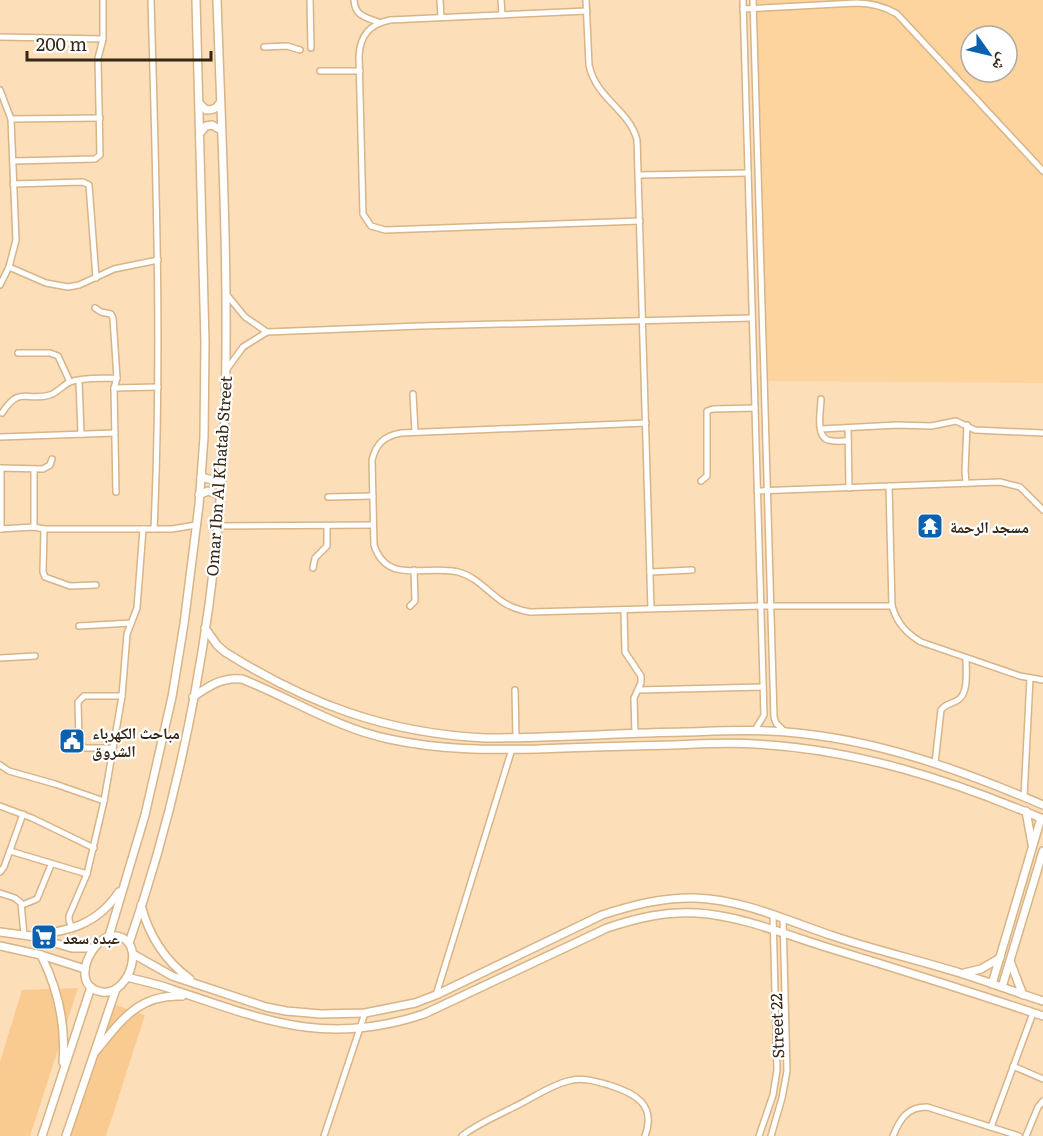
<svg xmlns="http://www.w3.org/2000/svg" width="1043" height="1136" font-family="Literata,'Noto Naskh Arabic',serif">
  <rect width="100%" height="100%" fill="#fcdeb9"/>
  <path fill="#fdd39e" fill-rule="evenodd" d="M750,0H1043V383L761,381ZM971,36H1007V72H971Z"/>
  <g fill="#f9cb90">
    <path d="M78,988L30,1136H0V1062L22,990Z"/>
    <path d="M110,1003L145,1015L106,1136H68Z"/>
  </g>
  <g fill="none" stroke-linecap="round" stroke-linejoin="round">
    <g stroke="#d8b487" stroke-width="8">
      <g id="street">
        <path d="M151,0C156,176 162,353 154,529"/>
        <path d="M310,0L311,48"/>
        <path d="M354,0C355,16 365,17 378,22"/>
        <path d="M440,0L441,17"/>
        <path d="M501,0L502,15"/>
        <path d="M586,0L589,65C596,99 629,109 637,140L651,609"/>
        <path d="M743,0L764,715L755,730"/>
        <path d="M753,0L774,717L776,723L784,731"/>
        <path d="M743,9L856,3C872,3 884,6 897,14L1043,171"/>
        <path d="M587,11L390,20C370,24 360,35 359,56L363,214L371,226L385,230L640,221"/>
        <path d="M0,37L103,39"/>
        <path d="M264,47L287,46L300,50"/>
        <path d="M320,71H360"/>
        <path d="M0,90L11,119L16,240L9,267L0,285"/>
        <path d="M11,119L100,118"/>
        <path d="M13,161L95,159L100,155L98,58L103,39V0"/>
        <path d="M639,175L748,173"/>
        <path d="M13,184L83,182L89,185L96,278"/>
        <path d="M9,267L46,283L68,287L79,285L114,269L158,260"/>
        <path d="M227,295L245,317L267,332"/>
        <path d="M95,308L101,312L111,314L113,318L117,378L114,388L116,492"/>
        <path d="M18,353H50L58,356L70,382"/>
        <path d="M227,369L243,347L267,332L420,326L752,318"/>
        <path d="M79,381L81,434"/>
        <path d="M114,388L158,387"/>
        <path d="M413,394L415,432"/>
        <path d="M821,399C821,409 815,436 828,440C834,442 842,441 848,441"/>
        <path d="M2,413C20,385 26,402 50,395C58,392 63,385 70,382C84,377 102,379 117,378"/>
        <path d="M646,423L401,433C384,436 376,444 372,460L374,545C387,586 427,564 458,572C475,576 486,590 500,600C509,607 519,610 530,612L761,606H892"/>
        <path d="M848,428L849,488"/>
        <path d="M821,429L897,425L931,426L956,421L975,430L1043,433"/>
        <path d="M0,437L115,433"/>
        <path d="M0,468L43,469L50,465L52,459"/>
        <path d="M1,468V529"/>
        <path d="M701,481L707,476V411L713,409L755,408"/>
        <path d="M966,483L965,471L967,425"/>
        <path d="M889,486L892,606C897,623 906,633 921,642L1020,676L1043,680"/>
        <path d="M757,491L1000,482L1020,487L1043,510"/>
        <path d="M328,497L373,496"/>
        <path d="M218,526L373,525"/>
        <path d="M34,527V469"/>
        <path d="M0,529L34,527L44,529H172L196,525"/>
        <path d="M44,529L43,572L45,577L70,586L96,585"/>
        <path d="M313,568L315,558L327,546V526"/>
        <path d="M650,572L692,570"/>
        <path d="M410,606L415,601L414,570"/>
        <path d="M624,610L625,652L641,676V683L634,698L635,733"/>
        <path d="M79,626L131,623"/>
        <path d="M0,658L35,656"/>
        <path d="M515,690L516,738"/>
        <path d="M638,690L763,687"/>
        <path d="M113,748H86L81,746L79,741L78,702L84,696H122"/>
        <path d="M935,763L941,710C946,703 952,704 958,700C969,693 966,670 966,658"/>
        <path d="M0,765L9,771L55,784L104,801"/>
        <path d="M1024,797L1030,678"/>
        <path d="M0,806L32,818L94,848"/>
        <path d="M10,851L87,874"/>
        <path d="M0,872L4,867L23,814"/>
        <path d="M0,893L15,898L21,903L24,935"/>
        <path d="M22,905L37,899L51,865"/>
        <path d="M72,929L69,920V916L87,874L104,801L122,696L127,634L137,608L143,529"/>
        <path d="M436,995L512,749"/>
        <path d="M1013,1066L1043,1079"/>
        <path d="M991,1127L1033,1013"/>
        <path d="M324,1136L365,1013"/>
        <path d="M462,1136C477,1124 497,1116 514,1107C531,1099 549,1086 568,1081C582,1077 595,1081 609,1085C634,1093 657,1104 645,1136"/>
        <path d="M759,1136L773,1095L777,1070L773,914"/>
        <path d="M771,1136L782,1098L787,1071L783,918"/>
        <path d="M893,1136C900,1119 907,1107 927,1107L1019,1136"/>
        <path d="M1026,1136L1038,1107L1043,1101"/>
      </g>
    </g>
    <g stroke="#d8b487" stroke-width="10">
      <g id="secondary">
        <path d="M199,103L206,110C213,110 216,109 220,103"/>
        <path d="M200,133L206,126L212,125L221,130"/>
        <path d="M201,477L212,480L221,478"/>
        <path d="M199,495L208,491L220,495"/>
        <path d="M205,628L217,645L225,652C308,704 386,733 485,738C552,738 619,733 685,732C719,731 752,729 786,732C876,739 961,770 1043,805"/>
        <path d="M193,697C209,686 222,677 242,679C292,699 337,728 389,739C440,750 486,750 538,749C583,747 628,746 674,745C701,744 728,742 755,744C856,749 951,780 1043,819"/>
        <path d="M1026,811L1032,844"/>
        <path d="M141,905C149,936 164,960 190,979"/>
        <path d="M0,932L30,936L72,948H93"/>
        <path d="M30,936C68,931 96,926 119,892"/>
        <path d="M109,936L145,815L172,697L184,624L199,505L204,437L205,342L196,0"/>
        <path d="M109,936C150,932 131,997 102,992C72,988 86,946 109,936Z"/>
        <path d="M129,943C185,784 217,604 224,436C230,291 222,145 217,0"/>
        <path d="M0,946L41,955L85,969"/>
        <path d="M133,954L172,976L266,1007L286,1011L321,1014L365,1013L415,1003L436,995L602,915C633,905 663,897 696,898C744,900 788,921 833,936C875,950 918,960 960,973C988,982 1015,992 1043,1001"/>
        <path d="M41,955C58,989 66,1024 63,1062"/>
        <path d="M1010,961L1023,995"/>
        <path d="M964,973L981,969L1000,958"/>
        <path d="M127,977C142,981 157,984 171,989C264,1020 326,1047 424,1014L607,928C637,918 666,911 697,913C743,916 786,935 829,948C901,970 972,992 1043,1016"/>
        <path d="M992,984L1041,818"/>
        <path d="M1002,987L1043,851"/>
        <path d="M96,1051C121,1021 138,994 182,996"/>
        <path d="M42,1136L91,987"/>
        <path d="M66,1136L116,989"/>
      </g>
    </g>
    <use href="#street" stroke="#fff" stroke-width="5"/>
    <use href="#secondary" stroke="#fff" stroke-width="7"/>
  </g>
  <defs>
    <g id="temple-square" transform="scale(1.35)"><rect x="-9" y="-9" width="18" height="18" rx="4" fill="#0b61ae" stroke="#fff"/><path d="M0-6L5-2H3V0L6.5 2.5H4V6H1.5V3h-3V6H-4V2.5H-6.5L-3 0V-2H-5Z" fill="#fff"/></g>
    <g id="civic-square" transform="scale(1.35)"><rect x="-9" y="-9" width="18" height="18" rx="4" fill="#0b61ae" stroke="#fff"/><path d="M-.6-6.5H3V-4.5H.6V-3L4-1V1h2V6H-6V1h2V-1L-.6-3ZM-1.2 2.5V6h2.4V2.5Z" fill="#fff"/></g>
    <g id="supermarket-square" transform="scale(1.35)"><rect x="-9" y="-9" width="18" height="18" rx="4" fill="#0b61ae" stroke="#fff"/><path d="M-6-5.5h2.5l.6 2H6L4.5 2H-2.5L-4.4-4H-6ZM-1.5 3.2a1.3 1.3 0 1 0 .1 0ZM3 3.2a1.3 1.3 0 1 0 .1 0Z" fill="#fff"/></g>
  </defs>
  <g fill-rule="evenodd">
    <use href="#temple-square" x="930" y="526"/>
    <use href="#civic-square" x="72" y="741"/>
    <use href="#supermarket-square" x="44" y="937"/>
  </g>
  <g text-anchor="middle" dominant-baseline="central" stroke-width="4.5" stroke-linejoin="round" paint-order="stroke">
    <g font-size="16" fill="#352715" stroke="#fff">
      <text transform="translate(218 476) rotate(-86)">Omar Ibn Al Khatab Street</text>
      <text transform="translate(776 1026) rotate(-92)">Street 22</text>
    </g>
    <g font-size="16" font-weight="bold" fill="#352715" stroke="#fff" text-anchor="start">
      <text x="950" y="526">مسجد الرحمة</text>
      <text x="92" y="732">مباحث الكهرباء<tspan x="92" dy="18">الشروق</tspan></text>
      <text x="63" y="937">عبده سعد</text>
    </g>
  </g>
  <g transform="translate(989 54) rotate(124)"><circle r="28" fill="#ffffff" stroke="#aea9a1" stroke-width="1.5"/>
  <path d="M0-4.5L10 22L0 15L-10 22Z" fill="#0b61ae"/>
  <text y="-9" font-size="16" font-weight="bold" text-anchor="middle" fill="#352715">ش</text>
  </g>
  <path d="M27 51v9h184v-9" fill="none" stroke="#352715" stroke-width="3"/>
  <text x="36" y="51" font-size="18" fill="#352715" stroke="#ffffff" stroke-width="4.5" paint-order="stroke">200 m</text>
</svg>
